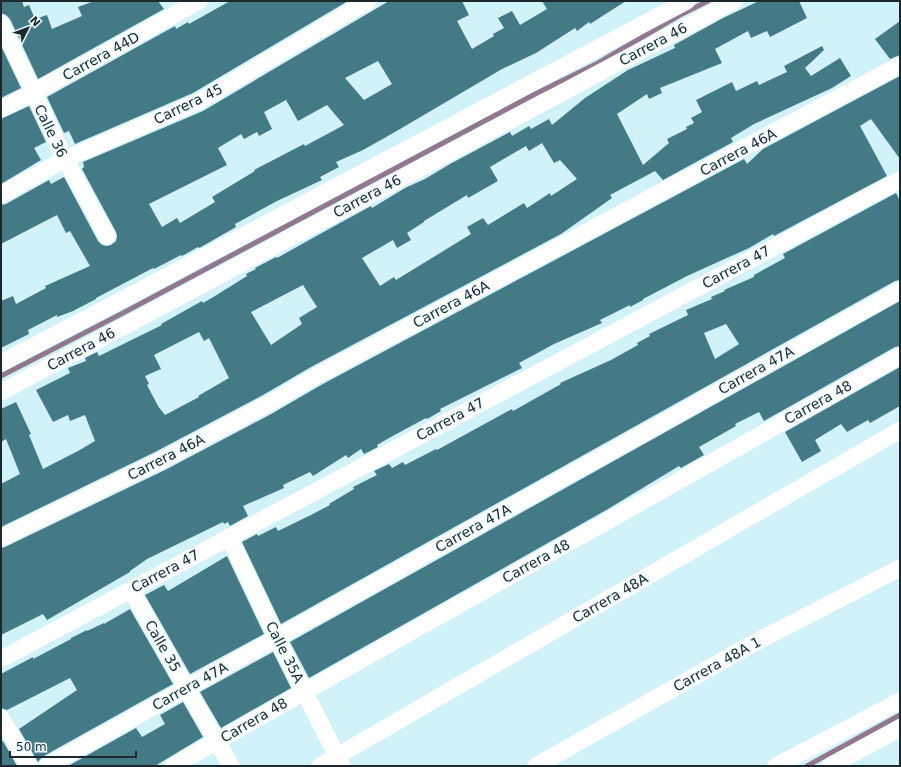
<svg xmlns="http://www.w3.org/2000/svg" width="901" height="767" font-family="'DejaVu Sans',sans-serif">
  <rect width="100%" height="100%" fill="#d1f2f9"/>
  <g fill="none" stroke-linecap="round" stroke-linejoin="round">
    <g stroke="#91788d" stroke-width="5">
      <path d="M1,376L123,313L537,93L598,63L680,15L708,1"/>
      <path d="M807,766L900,715"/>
    </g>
  </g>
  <g fill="#437a85" fill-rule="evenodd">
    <path d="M1,1H22L24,7L29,5L35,19L47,15L52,29L82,16L78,7L94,1H158L164,9L38,79L10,19L6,15L1,13Z"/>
    <path d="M230,1H348L193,93L75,144L69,131L64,133L47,97L175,26L176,29L188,22L189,24Z"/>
    <path d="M389,1H462L469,15L457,21L472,49L494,36L493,34L504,28L498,18L512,11L520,25L547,9L542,1H626L590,24L589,22L577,31L575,28L536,53L502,69L395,132L363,150L336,162L339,167L320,177L322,180L277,201L235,224L236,227L201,247L199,248L198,247L182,256L181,255L154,269L153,268L96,298V299L73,311L57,317V315L28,330L29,334L1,348V301L13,296L16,304L46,288L45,286L90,266L70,231L66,233L57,215L1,244V205L6,204L49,180L51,184L64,177L98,241L102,245L107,246L111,245L116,241L117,236L116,232L82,169L84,167L83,162L203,111ZM378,61L392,84L364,100L345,78ZM286,100L298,121L327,105L344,125L305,146L304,144L254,170L255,171L212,197L215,202L180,223L177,218L162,227L149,204L227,165L218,148L241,134L244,139L257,132L259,136L272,129L264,112Z"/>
    <path d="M759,1H799L807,18L770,37L767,31L751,38L748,31L715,49L722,63L660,88L662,93L649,99L647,94L617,114L643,165L669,143L667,139L687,129L686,127L694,123L691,118L702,112L696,100L732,82L736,91L757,81L759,85L787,72L784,66L822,46L824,50L805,68L811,76L840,58L851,76L832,88L754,124L731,138L733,142L663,180L655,171L610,195L612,198L561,234L311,367L263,395L155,452L1,527V484L20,474L6,439L1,442V409L16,402L31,434L29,435L43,469L78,451L95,441L85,415L70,421L68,415L53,422L36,390L70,373L68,368L86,361L85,358L97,352L99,356L162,325L161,324L202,301L203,303L215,296L247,276L246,274L256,269L255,268L276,257L277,258L329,229L371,206L372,208L405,188L425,179L450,164L510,132L512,136L529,126L531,129L549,119L552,125L585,98L628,70L675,48L674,45L723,18ZM542,143L554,163L560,160L577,179L551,196L550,193L527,208L524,203L488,225L483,218L467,227L471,234L396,280L394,277L380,286L362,258L393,240L397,248L411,240L407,233L424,222V221L467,195L468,198L498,181L490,167L526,146L529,151ZM303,285L317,307L299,318L302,324L271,345L251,312ZM199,332L204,341L209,338L229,378L198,396L199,397L165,415L158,406L147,385L149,384L145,376L161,369L154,355Z"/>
    <path d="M900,21V55L890,59L875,39Z"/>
    <path d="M1,46L21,88L1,98Z"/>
    <path d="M900,76V159L871,119L860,126L887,176L774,236L773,234L749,248L687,276L643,299V300L630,307V305L600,320L602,323L554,344L519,363L522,368L440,409L441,411L427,419L426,418L389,438L377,445L378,447L364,454L361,449L348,458L346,455L313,476L310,472L283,485L284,488L243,506L248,516L230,526L228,522L224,524L223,522L147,559L130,571V572L47,620L43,614L1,635V548L5,547L165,470L273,413L321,385L744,159L747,164L763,149Z"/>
    <path d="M29,106L46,142L34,148L41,160L1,184V119Z"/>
    <path d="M896,193L900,201V280L895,281L281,624L242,542L257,534L258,536L276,527L278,531L311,515L330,505L329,504L354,489L353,487L377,475L374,471L389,464L392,468L403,462L405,465L436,449L437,450L512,409L513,411L561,384L560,383L611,360L638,345L637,343L650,336L649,334L688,315L686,310L712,299L711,297L725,291L724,290L754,277V275L785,258L783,254ZM726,324L739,344L715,359L704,333Z"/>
    <path d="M900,301V346L895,347L764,421L759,412L735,424L736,426L699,447L704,455L681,468L679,466L608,509L309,678L290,642Z"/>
    <path d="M900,367V406L870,423L868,420L847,432L841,424L815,440L821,451L802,462L785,432Z"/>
    <path d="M227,556L264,634L190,674L145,595L164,585L168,591Z"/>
    <path d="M130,609L173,684L42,757L38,762L19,729L77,690L70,678L7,710L1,708V674L33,657V659L71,639V638L87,630V631L104,623V624Z"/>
    <path d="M273,652L291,688L221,728L200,692Z"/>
    <path d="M183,702L203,737L155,766H68L136,728L142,737L165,724L160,715Z"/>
    <path d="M3,741L17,766H1V742Z"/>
  </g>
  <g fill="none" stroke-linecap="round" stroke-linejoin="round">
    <g stroke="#fff" stroke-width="17">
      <path d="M1,23L65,159L107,236"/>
      <path d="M1,109L33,93L199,1"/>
      <path d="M1,195L65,159L198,102L368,1"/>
      <path d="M1,363L135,293L687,1"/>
      <path d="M1,392L734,1"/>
      <path d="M229,537L277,638L342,766"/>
      <path d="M1,538L160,461L268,404L316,376L900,65"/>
      <path d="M131,590L231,766"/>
      <path d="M1,659L900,180"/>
      <path d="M1,718L29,766"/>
      <path d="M47,766L900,290"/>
      <path d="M173,766L900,356"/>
      <path d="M320,766L900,430"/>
      <path d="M536,766L752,644L900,568"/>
      <path d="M776,766L900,701"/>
      <path d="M830,766L900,728"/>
    </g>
  </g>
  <g text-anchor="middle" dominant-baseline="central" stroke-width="3" stroke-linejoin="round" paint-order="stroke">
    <g font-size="14" fill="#1c282b" stroke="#eefbfe">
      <text transform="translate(653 44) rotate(-28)">Carrera 46</text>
      <text transform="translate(101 56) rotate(-29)">Carrera 44D</text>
      <text transform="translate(188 104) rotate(-26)">Carrera 45</text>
      <text transform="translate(51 131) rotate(64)">Calle 36</text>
      <text transform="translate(738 152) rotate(-28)">Carrera 46A</text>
      <text transform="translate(367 196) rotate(-28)">Carrera 46</text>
      <text transform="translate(736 267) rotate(-28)">Carrera 47</text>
      <text transform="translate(451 304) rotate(-28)">Carrera 46A</text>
      <text transform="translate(81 349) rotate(-28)">Carrera 46</text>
      <text transform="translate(756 370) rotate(-29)">Carrera 47A</text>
      <text transform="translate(818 402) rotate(-29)">Carrera 48</text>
      <text transform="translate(450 419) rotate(-28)">Carrera 47</text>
      <text transform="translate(166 457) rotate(-27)">Carrera 46A</text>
      <text transform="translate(473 528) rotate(-29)">Carrera 47A</text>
      <text transform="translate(536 561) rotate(-29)">Carrera 48</text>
      <text transform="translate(165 571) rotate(-28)">Carrera 47</text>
      <text transform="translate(610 598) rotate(-30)">Carrera 48A</text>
      <text transform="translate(163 646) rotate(60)">Calle 35</text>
      <text transform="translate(285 652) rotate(63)">Calle 35A</text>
      <text transform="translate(717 664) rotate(-29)">Carrera 48A 1</text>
      <text transform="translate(190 686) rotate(-29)">Carrera 47A</text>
      <text transform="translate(254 720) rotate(-30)">Carrera 48</text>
    </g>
  </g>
  <rect width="901" height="767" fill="none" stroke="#1c282b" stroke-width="4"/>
  <g transform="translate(28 28) rotate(48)" stroke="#eefbfe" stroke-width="3" paint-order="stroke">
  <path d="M0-3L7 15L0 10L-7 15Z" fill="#1c282b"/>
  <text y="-6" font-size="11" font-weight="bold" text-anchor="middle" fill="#1c282b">N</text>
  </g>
  <path d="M10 751v6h126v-6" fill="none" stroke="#1c282b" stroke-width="2"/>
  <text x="16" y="751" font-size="12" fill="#1c282b" stroke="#eefbfe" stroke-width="3" paint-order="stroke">50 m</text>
</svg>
